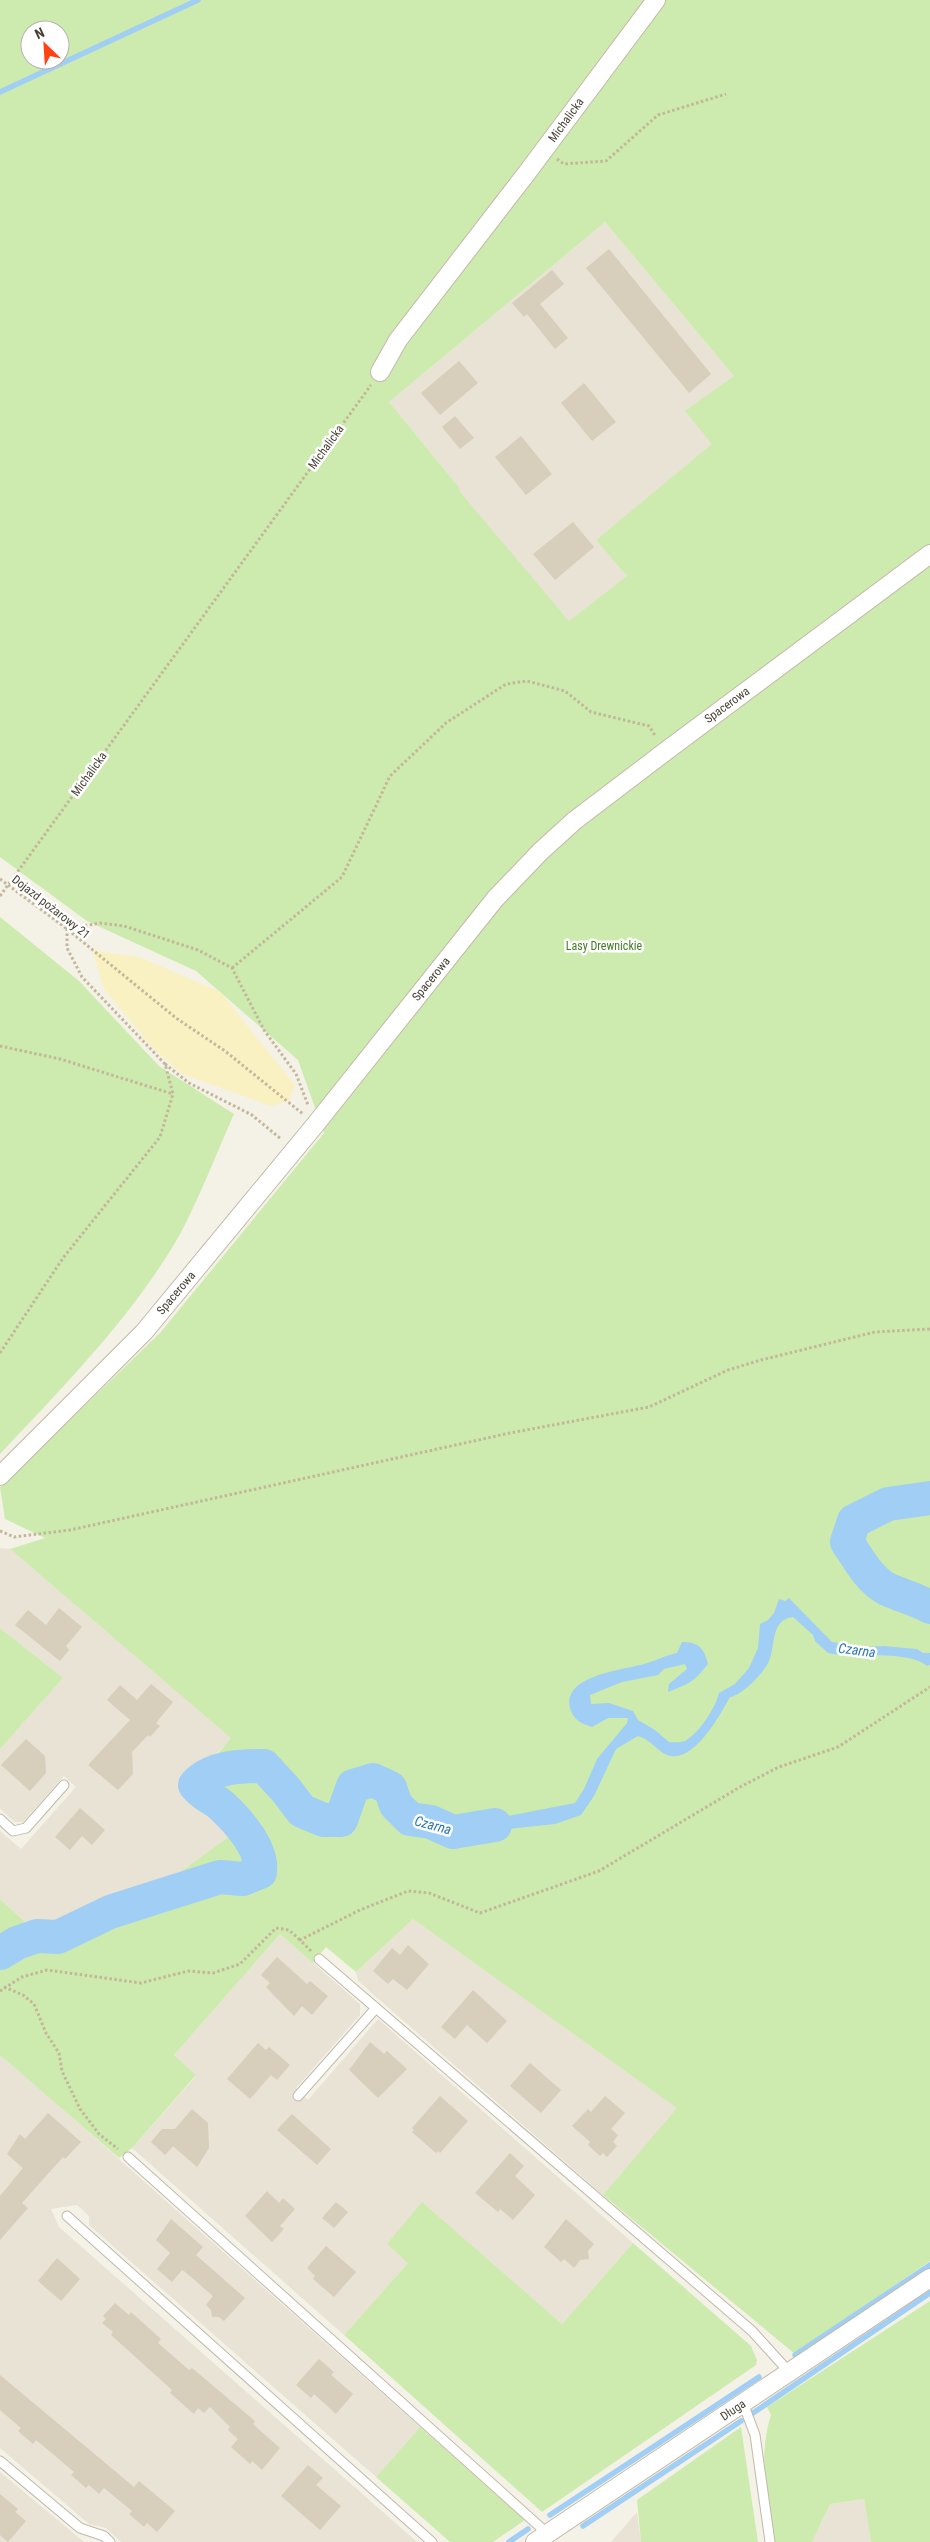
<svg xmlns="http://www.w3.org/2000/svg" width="930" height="2542" font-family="'Roboto Condensed',sans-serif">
  <rect width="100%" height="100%" fill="#f4f1e7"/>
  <g fill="#e9e3d5">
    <path d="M605,222L734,376L713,444L596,540L628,576L569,621L459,492L458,486L389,402Z"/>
    <path d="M0,1548L10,1549L232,1738L213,1757L198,1803L203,1805L231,1835L172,1878L37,1933L0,1899V1831L21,1849L76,1787L64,1776L23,1822H15L0,1809V1749L63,1678L0,1628Z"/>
    <path d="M413,1919L678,2108L603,2195L358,1981L356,1972Z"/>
    <path d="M280,1934L360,2004V2015L296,2088L308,2100L378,2019L633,2243L562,2324L422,2203L408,2263L344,2335L132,2148L196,2076L174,2055Z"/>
    <path d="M0,2055L48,2096L420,2427L376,2477L89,2225V2216L77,2205L51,2209L59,2227L417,2542H121L106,2528L89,2524L0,2448Z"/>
    <path d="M0,2472L84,2542H0Z"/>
    <path d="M864,2499L871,2542H812L830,2504Z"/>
    <path d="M637,2512L641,2542H611Z"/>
  </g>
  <g fill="#cdebae" fill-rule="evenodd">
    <path d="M0,0H930V2261L795,2354L603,2195L677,2108L413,1919L356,1972L326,1947L313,1963L280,1934L174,2055L196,2075L132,2148L119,2158L0,2055V1899L37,1933L172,1878L231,1835L203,1805L184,1794L231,1738L10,1549L45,1538L5,1519L0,1487L160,1333L324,1133L298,1060L196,971L87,921L0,857ZM30,30H60V60H30ZM605,222L734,376L685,411L712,444L596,540L627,576L569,621L460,492L458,486L389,402Z"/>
    <path d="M0,917L79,981L159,1066L234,1114C216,1154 200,1197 179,1236C133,1316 63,1387 0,1454Z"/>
    <path d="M0,1628L63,1678L0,1749Z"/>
    <path d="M422,2202L562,2324L633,2243L751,2346L757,2360L756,2365L542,2512L344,2335L408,2263L387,2244Z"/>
    <path d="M930,2301V2542H871L864,2499L830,2504L812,2542H769C767,2501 758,2455 771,2415L767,2407Z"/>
    <path d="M420,2427L525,2520L493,2542H450L376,2477Z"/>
    <path d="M741,2427L758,2542H641L637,2500Z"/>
  </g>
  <path fill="#faf1c2" d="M92,950L139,957L220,992L295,1085L289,1101L271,1106L182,1074L152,1047L104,989Z"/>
  <g fill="#a1cef4">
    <path d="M888,1584L912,1592L930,1601V1614L907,1599L895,1602L880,1590Z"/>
    <path d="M789,1598L832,1642L866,1647L884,1646L917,1649L923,1653H930V1665L927,1666C907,1649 855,1659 828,1653L815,1641L813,1635L793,1617C770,1620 776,1645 769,1661C764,1673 742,1695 730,1697C720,1715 693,1765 667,1755C657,1751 653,1741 638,1736L616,1749L594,1796L581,1815L555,1824L508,1829L486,1836L465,1837L449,1835L451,1825H473L503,1817L575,1803L584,1789L597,1759L627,1723L628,1718H608L592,1727C582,1724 573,1720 570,1708C562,1675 624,1670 644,1664C656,1661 665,1655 677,1653L682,1642C699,1642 704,1648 708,1664C693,1683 690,1683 668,1692L669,1684L687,1669L685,1664L664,1669L658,1675L622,1682L590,1695L591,1704L609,1703L633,1711L638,1720L655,1730L669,1742C674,1742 680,1743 685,1741C699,1733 715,1709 719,1693L735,1684L749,1668L758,1648L760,1624L768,1620L774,1613L779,1599L785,1601Z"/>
  </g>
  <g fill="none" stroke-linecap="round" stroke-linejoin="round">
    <g stroke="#a1cef4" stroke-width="5.5">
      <path d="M0,92L198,0"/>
      <path d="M795,2355L930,2265"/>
      <path d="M753,2413L930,2293"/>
      <path d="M550,2515L759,2377"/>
      <path d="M583,2526L741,2421"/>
      <path d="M509,2542L528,2529"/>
    </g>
    <g stroke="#a1cef4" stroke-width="34">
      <path d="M930,1498L888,1504L854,1521L847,1542C858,1558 869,1580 887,1589C902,1596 916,1599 930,1607"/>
      <path d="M0,1953L17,1943L37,1936L58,1937L110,1912L163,1895L220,1877L243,1879L260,1872C263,1849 239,1822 222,1806C212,1797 205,1797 195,1785C211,1767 240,1766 264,1766L286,1790L302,1811L324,1820H341L353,1786L373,1780L390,1788L396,1805L410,1819L431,1822L453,1832L495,1825"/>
    </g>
  </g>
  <g fill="#d7cebc">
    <path d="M609,249L711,374L689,393L586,268Z"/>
    <path d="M552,270L564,284L540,304L568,338L555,349L527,314L524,317L512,303Z"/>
    <path d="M459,361L478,383L440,415L421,393Z"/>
    <path d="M584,383L616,422L592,441L561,403Z"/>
    <path d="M455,416L474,438L460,449L442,427Z"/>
    <path d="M521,436L552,474L526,495L495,457Z"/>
    <path d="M573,522L594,547L555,580L533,554Z"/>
    <path d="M59,1608L82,1627L66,1646L69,1650L60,1661L15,1625L28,1610L46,1625Z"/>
    <path d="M151,1684L173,1702L156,1723L160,1726L150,1737L148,1735L132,1752L133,1774L118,1790L88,1765L130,1720L107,1700L120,1685L137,1700Z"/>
    <path d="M26,1739L45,1756L46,1773L30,1791L1,1765Z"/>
    <path d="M80,1808L105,1830L92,1845L82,1836L70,1850L55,1837Z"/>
    <path d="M408,1945L429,1964L407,1990L393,1979L388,1984L373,1971L392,1948L400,1955Z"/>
    <path d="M277,1957L307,1984L310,1981L328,1996L312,2015L302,2006L294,2016L266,1987L270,1983L261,1975Z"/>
    <path d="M473,1990L507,2021L487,2043L467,2025L455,2039L441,2027Z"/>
    <path d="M370,2042L384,2054L387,2051L407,2069L378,2098L349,2070Z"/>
    <path d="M258,2043L266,2050L269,2047L290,2065L277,2080L271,2075L250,2099L227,2079Z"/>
    <path d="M530,2063L561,2090L541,2113L510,2086Z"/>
    <path d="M440,2096L468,2121L440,2153L438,2151L436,2153L412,2132L414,2130L412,2128Z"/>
    <path d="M605,2096L625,2113L611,2129L618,2135L613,2142L617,2146L607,2157L603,2153L600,2156L588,2145L590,2142L572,2126L588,2109L591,2112Z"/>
    <path d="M192,2109L208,2123L209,2148L197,2167L173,2146L165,2155L151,2142L162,2129H175Z"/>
    <path d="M48,2113L81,2142L65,2159L63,2157L22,2203L28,2208L0,2240V2196L23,2168L7,2154L20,2134L25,2139Z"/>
    <path d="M292,2114L331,2149L317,2165L277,2130Z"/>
    <path d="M510,2153L524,2166L515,2176L535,2195L513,2220L500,2209L498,2212L475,2193Z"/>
    <path d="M267,2191L279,2203L283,2198L295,2209L280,2226L284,2229L272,2242L245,2216Z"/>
    <path d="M336,2202L348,2212L334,2228L322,2218Z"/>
    <path d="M171,2219L203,2247L196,2255L245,2298L224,2321L219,2317H212L211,2310L206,2305L213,2296L184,2271L182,2270L172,2282L157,2269L170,2253L156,2240Z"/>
    <path d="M566,2219L594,2244L588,2251L589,2259L580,2260L574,2268L564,2259L561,2262L544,2247Z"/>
    <path d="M326,2246L356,2272L334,2297L313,2279L315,2276L307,2268Z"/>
    <path d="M57,2258L80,2279L61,2301L38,2281Z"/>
    <path d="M115,2303L129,2315L131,2312L161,2339L158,2343L189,2370L192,2368L255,2421L253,2424L280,2448L262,2470L252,2461L250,2464L231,2447L238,2439L228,2430L230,2427L210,2407L204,2413L198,2408L194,2414L170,2393L172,2390L111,2335L113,2332L102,2323L106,2319L103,2316Z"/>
    <path d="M319,2359L334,2372L331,2375L353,2394L336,2414L314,2394L311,2398L296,2385Z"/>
    <path d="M0,2375L134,2487L139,2481L175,2511L157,2532L147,2523L144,2527L129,2514L132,2511L104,2488L99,2494L89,2485L86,2488L71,2475L74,2472L47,2449L36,2440L33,2444L18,2431L21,2428L0,2410Z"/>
    <path d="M308,2465L323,2478L316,2485L341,2506L320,2530L281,2496Z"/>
    <path d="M0,2494L18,2509L15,2512L26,2521L8,2542L0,2535Z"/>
  </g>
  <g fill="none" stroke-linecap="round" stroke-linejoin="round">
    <g stroke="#c1baa9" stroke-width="11">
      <g id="service">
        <path d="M0,1819L13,1831L26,1828L64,1785"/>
        <path d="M319,1959L752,2331L790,2373"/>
        <path d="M298,2096L376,2008"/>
        <path d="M128,2157L548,2534"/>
        <path d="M67,2216L432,2542"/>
        <path d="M743,2403L755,2435L770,2542"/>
        <path d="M0,2461L80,2528L104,2536L110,2542"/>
      </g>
    </g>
    <g stroke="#c1baa9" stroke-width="20">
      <g id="minor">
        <path d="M380,372L398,340L526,174L656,0"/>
        <path d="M0,1476L144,1332L315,1125L495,899L540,852L574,821L666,751L930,554"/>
        <path d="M535,2542L930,2278"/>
      </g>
    </g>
    <g stroke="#c3b69a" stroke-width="3" stroke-dasharray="2.5 2.5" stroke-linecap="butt">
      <path d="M557,159L564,164L606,161L658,115L726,94"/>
      <path d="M0,879L67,929L176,1018L225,1051L303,1114"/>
      <path d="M0,896L371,385"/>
      <path d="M232,968L342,877L390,776L446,723L506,684L527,681L565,691L591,712L649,726L656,737"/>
      <path d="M0,1046L60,1059L173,1094"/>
      <path d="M165,1064L189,1083L252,1115L281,1139"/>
      <path d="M0,1353L63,1258L160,1137L173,1094L165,1064L82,977L67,948V929L100,923L124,926L198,950L232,968L264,1030L296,1074L308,1105"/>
      <path d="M0,1531L14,1537L70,1530L510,1433L649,1407L728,1370L761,1360L875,1332L930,1329"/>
      <path d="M311,1951L300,1940L360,1910L408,1891L429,1893L480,1913L599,1871L740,1787L779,1767L838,1747L930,1687"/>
      <path d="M4,1987L23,1995L34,2004L46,2033L59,2053L62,2071L80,2109L99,2134L118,2149"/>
      <path d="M0,1991L22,1977L47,1970L141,1983L188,1971L213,1973L240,1964L276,1928L289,1930L300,1940"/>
    </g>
    <use href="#service" stroke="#fff" stroke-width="9"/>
    <use href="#minor" stroke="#fff" stroke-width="18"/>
  </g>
  <g text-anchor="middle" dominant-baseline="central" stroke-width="5" stroke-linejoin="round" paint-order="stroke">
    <g font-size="12" fill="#484236" stroke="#fff">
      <text transform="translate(566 120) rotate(-54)">Michalicka</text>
      <text transform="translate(326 447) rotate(-54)">Michalicka</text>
      <text transform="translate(727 705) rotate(-36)">Spacerowa</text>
      <text transform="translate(89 774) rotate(-54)">Michalicka</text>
      <text transform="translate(51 907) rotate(38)">Dojazd pożarowy 21</text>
      <text transform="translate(431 979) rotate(-51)">Spacerowa</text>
      <text transform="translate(176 1293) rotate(-50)">Spacerowa</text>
      <text transform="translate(733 2410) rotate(-34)">Długa</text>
    </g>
    <g font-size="12" fill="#437d26" stroke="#fff">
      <text x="604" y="946">Lasy Drewnickie</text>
    </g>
    <g font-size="14" font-style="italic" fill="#2976ba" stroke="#fff">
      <text transform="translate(857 1650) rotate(7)">Czarna</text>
      <text transform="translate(433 1825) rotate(15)">Czarna</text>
    </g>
  </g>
  <g transform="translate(45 45) rotate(335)"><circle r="24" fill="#ffffff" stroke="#b6b3af"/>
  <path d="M0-4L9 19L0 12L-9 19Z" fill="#ff4214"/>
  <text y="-8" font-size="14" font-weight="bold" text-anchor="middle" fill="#484236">N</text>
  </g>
</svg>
